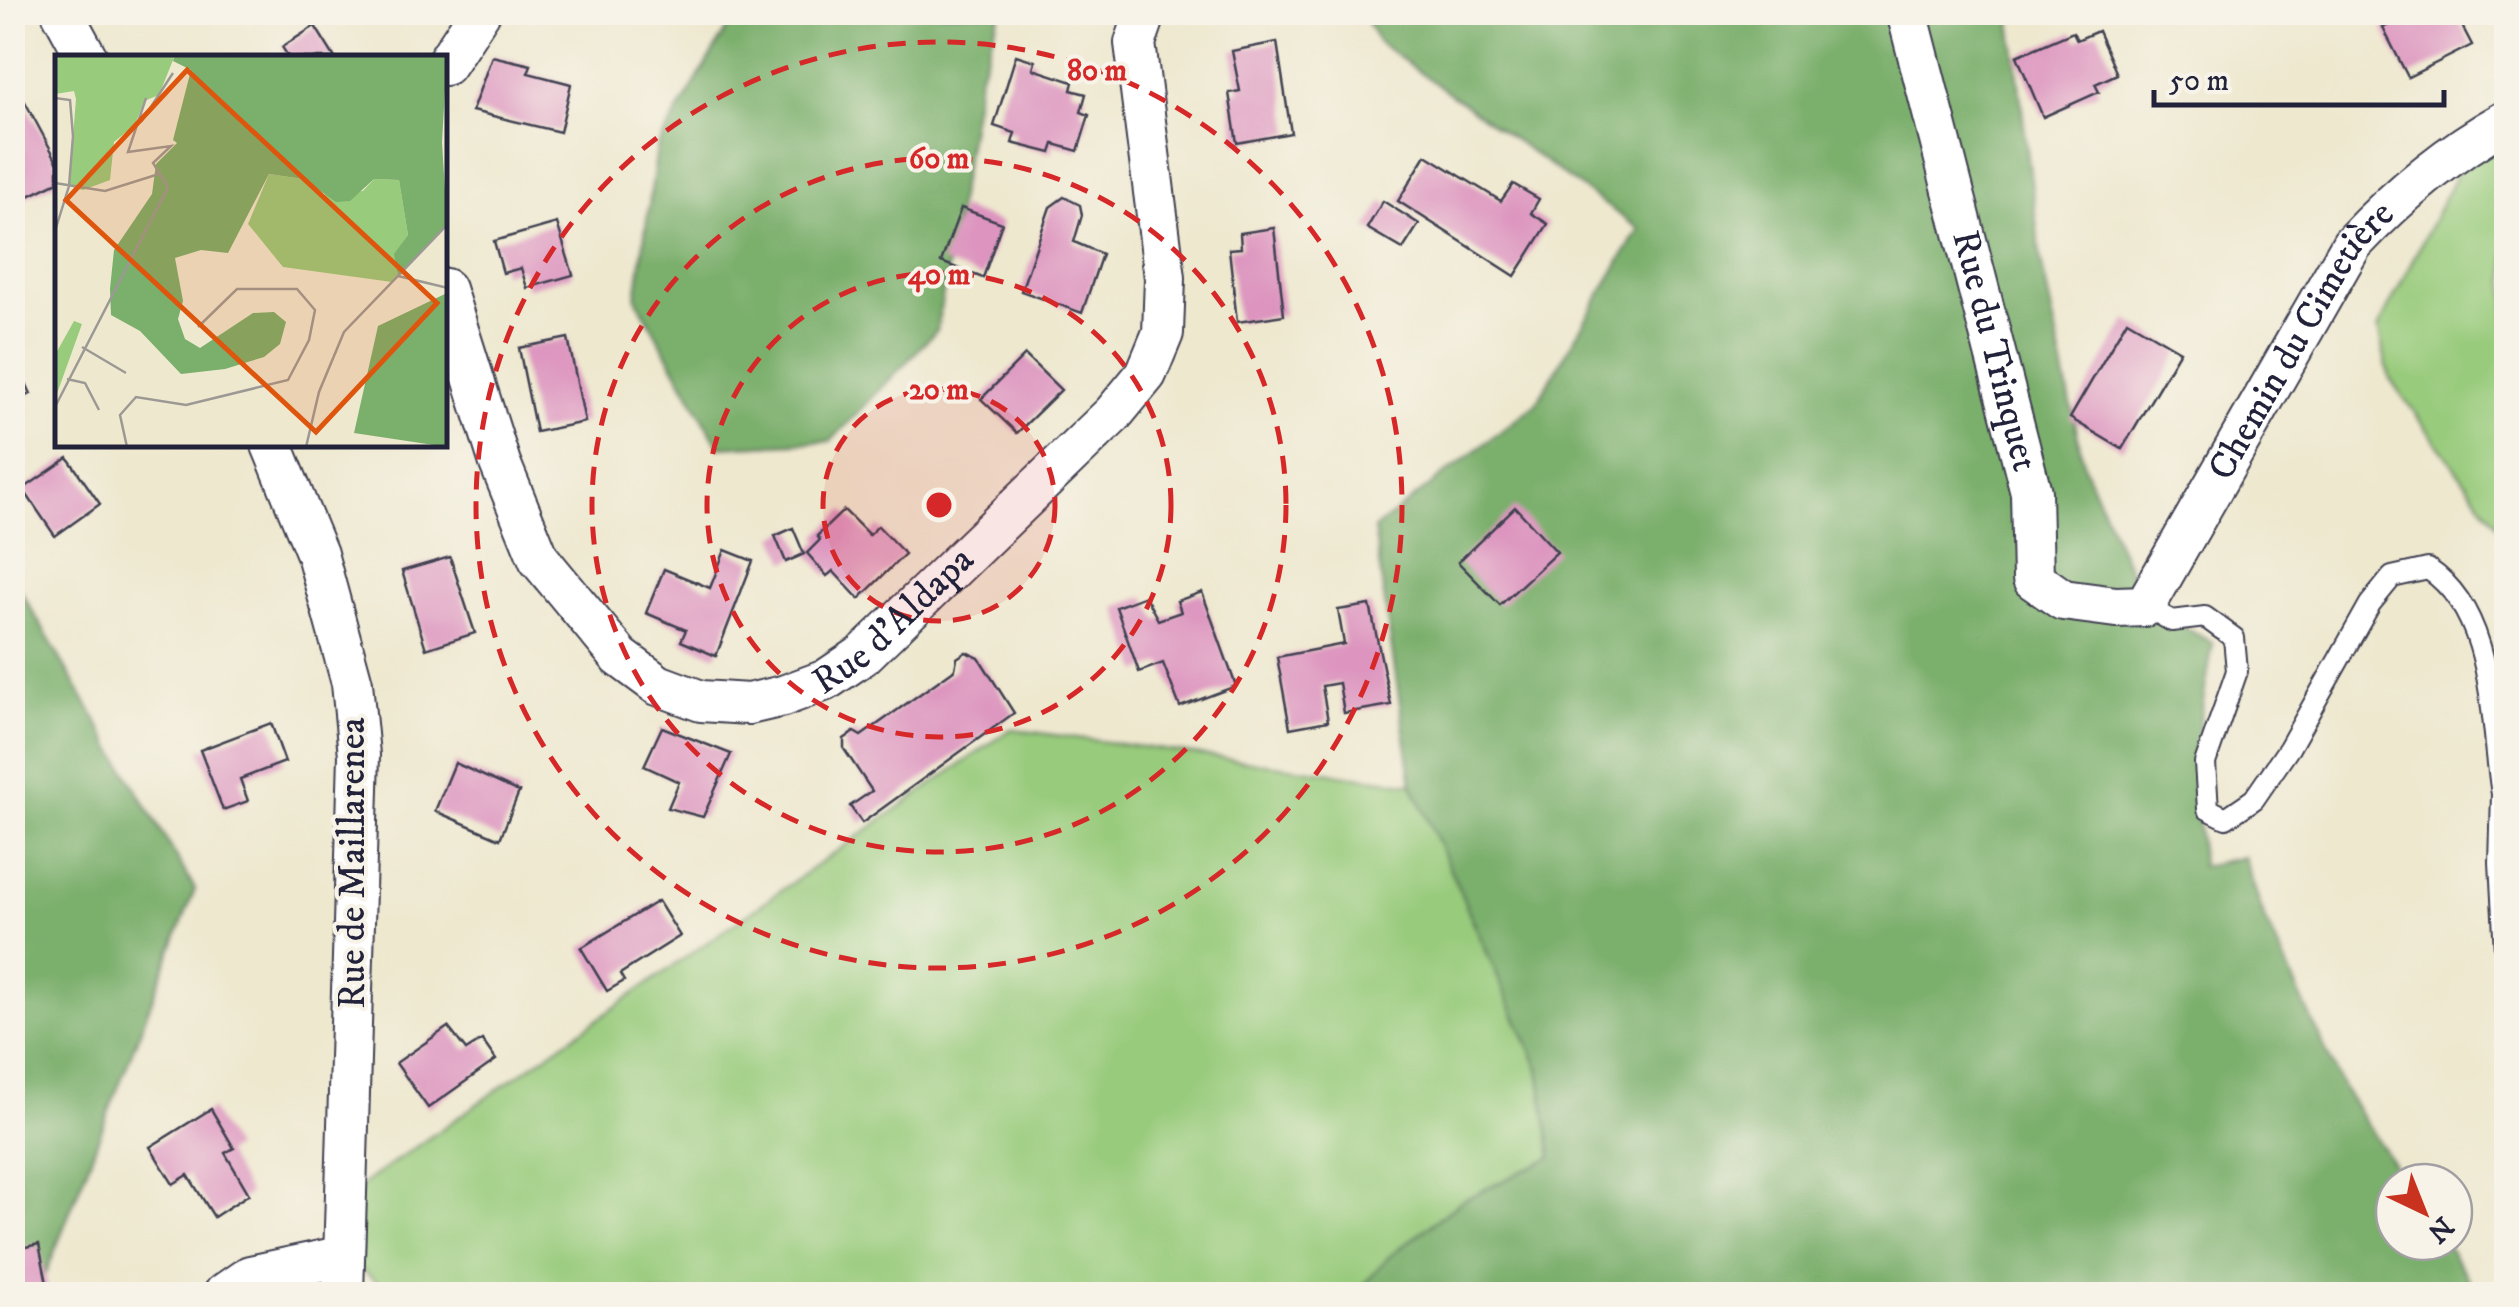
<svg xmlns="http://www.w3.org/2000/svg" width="2519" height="1307" font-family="'IM FELL DW Pica',serif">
  <rect width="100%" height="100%" fill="#f7f3e8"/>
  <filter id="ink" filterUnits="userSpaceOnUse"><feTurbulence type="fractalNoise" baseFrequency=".01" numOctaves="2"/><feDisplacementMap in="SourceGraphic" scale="20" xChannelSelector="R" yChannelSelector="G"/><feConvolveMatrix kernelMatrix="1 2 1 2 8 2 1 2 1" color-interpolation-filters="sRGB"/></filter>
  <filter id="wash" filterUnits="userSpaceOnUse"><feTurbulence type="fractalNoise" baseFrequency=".0048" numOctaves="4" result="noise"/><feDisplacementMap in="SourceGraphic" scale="40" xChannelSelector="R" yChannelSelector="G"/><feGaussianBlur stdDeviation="2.25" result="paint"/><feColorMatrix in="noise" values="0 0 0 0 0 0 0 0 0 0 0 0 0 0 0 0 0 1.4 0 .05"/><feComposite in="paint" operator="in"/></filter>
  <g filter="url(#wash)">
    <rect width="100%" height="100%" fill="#eee8cf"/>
    <g fill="#98cb7c" stroke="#5d765c" stroke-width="2.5">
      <path d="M2506,121V537L2390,379L2378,329L2474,139Z"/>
      <path d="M1011,729L1412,784L1539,1069L1552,1158L1461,1201L1389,1257L1356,1294H392L344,1256L346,1196Z"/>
    </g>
    <g fill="#7aaf6c" stroke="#4e6854" stroke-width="2.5">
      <path d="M736,13H1000L979,77L937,330L831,441L719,447L636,298L657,148Z"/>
      <path d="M1362,13H2010L2041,261L2084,466L2145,606L2213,643L2194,755L2201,866L2244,857L2264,917L2343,1088L2405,1182H2394V1242H2444L2478,1294H1356L1389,1257L1461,1201L1552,1157L1539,1069L1412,784L1374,529L1536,404L1639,229L1378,42Z"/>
      <path d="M12,576L195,889L38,1294H12Z"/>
    </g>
    <g id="blocks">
      <g fill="#dd95bf">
        <path d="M2414,12H2471L2459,20L2472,45L2408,77L2383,28Z"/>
        <path d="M315,26L335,58H289L282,47Z"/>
        <path d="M2098,31L2117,74L2095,84L2099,92L2043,117L2017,56L2073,32L2077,40Z"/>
        <path d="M1277,42L1291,133L1237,143L1229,93L1240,91L1232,51Z"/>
        <path d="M1016,55L1035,61L1033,69L1073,82L1071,90L1086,94L1081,112L1089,115L1078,151L1054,144L1051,153L1012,143L1015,133L994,126Z"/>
        <path d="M492,56L531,65L528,73L571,84L560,132L472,111Z"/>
        <path d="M15,83L58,163V182L12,204V84Z"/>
        <path d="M1426,155L1501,201L1513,184L1539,199L1531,213L1548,224L1515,276L1398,201Z"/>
        <path d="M1064,197L1080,205L1082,215L1074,242L1102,254L1082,313L1021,291L1050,207Z"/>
        <path d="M1383,201L1419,224L1403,249L1367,228Z"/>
        <path d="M961,208L1002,223L983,278L941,262Z"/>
        <path d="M557,223L573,275L527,288L521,268L503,273L494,241Z"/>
        <path d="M1274,228L1284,315L1237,322L1229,249L1241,248L1240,233Z"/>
        <path d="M2127,320L2180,351L2122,449L2070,418Z"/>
        <path d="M568,338L585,422L536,432L519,348Z"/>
        <path d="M12,352L31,394L12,403Z"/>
        <path d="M1025,355L1061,390L1017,433L981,399Z"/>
        <path d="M68,458L100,504L55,536L23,489Z"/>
        <path d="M1515,507L1557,552L1500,605L1458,562Z"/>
        <path d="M844,510L869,535L878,526L905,554L859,599L833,571L827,576L807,553L820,540L817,536Z"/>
        <path d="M793,528L804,554L786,562L775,536Z"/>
        <path d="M725,550L753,561L716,656L681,641L686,630L646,613L664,569L710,588Z"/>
        <path d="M450,557L475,633L426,649L402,571Z"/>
        <path d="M1202,592L1236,686L1180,707L1163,663L1139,672L1116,607L1145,596L1158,620L1181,612L1177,601Z"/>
        <path d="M1370,605L1391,705L1344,713L1339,683L1322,686L1328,721L1290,728L1277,657L1344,644L1338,610Z"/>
        <path d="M966,652L979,658L1014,713L862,823L850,806L872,791L844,749V739L854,732L861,736L955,669L957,658Z"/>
        <path d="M271,723L285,762L240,779L248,801L223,810L200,750Z"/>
        <path d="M662,727L731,754L703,817L668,808L679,782L644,766Z"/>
        <path d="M455,763L519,792L500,839L435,811Z"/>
        <path d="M658,901L680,936L620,974L624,981L607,991L581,948Z"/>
        <path d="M448,1027L466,1050L482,1040L496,1060L428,1108L396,1063Z"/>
        <path d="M211,1109L234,1148L225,1153L249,1194L214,1217L188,1175L173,1184L150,1147Z"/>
        <path d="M39,1244L48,1288L41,1289L42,1294H12V1250Z"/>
      </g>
    </g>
  </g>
  <g filter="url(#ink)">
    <use href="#blocks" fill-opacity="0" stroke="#414051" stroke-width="2.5"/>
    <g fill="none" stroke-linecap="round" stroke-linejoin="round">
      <g stroke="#414051" stroke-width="24">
        <g id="lane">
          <path d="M2145,606L2172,621L2205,617L2234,638L2237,671L2205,763L2208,809L2226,818L2254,799L2289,748L2370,604L2392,577L2428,569C2496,614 2490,721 2502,794L2506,800"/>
          <path d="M2502,794L2500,863L2506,969"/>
        </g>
      </g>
      <g stroke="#414051" stroke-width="44">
        <g id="street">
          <path d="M62,12L87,58"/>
          <path id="s1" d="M1907,12L2031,492L2033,579L2063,600L2116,607L2145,606L2352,244C2398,195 2448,153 2506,121"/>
          <path d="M445,65L480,12"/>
          <path id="s2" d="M445,289L500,463L539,559L620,657L658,685L701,701L749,704L783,696L826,680L863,655L1113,414L1146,374L1163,333L1165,278L1135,43L1146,12"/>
          <path d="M272,445L317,554L352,683L359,755L343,1294"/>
          <path d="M224,1294L250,1276L344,1256"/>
        </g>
      </g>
      <use href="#lane" stroke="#fff" stroke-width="20"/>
      <use href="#street" stroke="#fff" stroke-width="40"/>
    </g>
  </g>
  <circle cx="939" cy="505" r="116" fill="#d62828" fill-opacity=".12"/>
  <g fill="none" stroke="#d62828" stroke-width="5" stroke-dasharray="18 12">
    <circle cx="939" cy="505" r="116"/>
    <circle cx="939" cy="505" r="232"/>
    <circle cx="939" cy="505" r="347"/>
    <circle cx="939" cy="505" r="463"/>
  </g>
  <g text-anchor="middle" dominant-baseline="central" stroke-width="8" stroke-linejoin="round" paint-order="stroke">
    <g font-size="38" fill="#22223b" stroke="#f7f3e8">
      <text stroke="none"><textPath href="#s1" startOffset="1010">Chemin du Cimetière</textPath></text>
      <text stroke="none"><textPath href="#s1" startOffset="350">Rue du Trinquet</textPath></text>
      <text stroke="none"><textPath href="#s2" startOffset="725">Rue d'Aldapa</textPath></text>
      <text transform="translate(353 863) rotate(-90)">Rue de Maillarenea</text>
    </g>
  </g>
  <g transform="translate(55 55)">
    <rect width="392" height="392" fill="#eee8cf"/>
    <path d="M0,0H120L104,40L89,46L80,70L59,87L55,125L28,135L14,131L21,44L19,36L0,39ZM214,119L248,124L266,140L308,136L319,124L344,125L353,180L340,199L343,221L337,227L228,212L193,169ZM19,266L27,269L0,344V300Z" fill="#98cb7c"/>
    <path d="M120,0H392L387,87L392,169L343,221L339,199L353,180L344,125L319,124L295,146L281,147L248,124L214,119L173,198L146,195L120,203L128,246L123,264L130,284L145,293L198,258L219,257L231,267L225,289L209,302L170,314L126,319L85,276L56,260L55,234L59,195L97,139L101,109L122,88L118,85L136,15L118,6ZM392,238V392L299,378L323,271Z" fill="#7aaf6c"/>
    <path fill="none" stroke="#9c9994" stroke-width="2.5" d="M0,43L15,45L18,81L14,131L0,176M86,67L118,18M0,128L50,136L104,119M343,221L393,233M27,292L71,318M12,324L30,328L44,355M0,352L113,132L98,108L116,91L73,97L91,43M72,392L65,360L81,342L131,350L233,325L254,285L260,255L242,234H182L143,272M251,392L264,337L289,277L393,169"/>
    <path fill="#de560e" fill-opacity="0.15" stroke="#de560e" stroke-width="5" d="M132,15L382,248L261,377L11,145Z"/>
    <rect width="392" height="392" fill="none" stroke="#22223b" stroke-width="5"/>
  </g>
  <circle cx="939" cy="505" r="15" fill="#d62828" stroke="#f7f3e8" stroke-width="5"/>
  <g font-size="30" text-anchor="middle" font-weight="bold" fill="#d62828" stroke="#f7f3e8" stroke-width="8" stroke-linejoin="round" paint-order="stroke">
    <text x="1097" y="80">80 m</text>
    <text x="939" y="168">60 m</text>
    <text x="939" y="284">40 m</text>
    <text x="939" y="399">20 m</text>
  </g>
  <rect width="2519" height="1307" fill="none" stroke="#f7f3e8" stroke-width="50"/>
  <g transform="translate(2424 1212) rotate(137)"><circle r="48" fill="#f7f3e8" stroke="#a29fa3" stroke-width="2.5"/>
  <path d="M0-8L18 38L0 25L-18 38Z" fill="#c8321e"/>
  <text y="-15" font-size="28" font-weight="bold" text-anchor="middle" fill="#22223b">N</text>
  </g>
  <path d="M2154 90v15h290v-15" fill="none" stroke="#22223b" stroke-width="5"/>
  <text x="2169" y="90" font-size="30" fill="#22223b" stroke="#f7f3e8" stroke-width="8" paint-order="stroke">50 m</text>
</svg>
